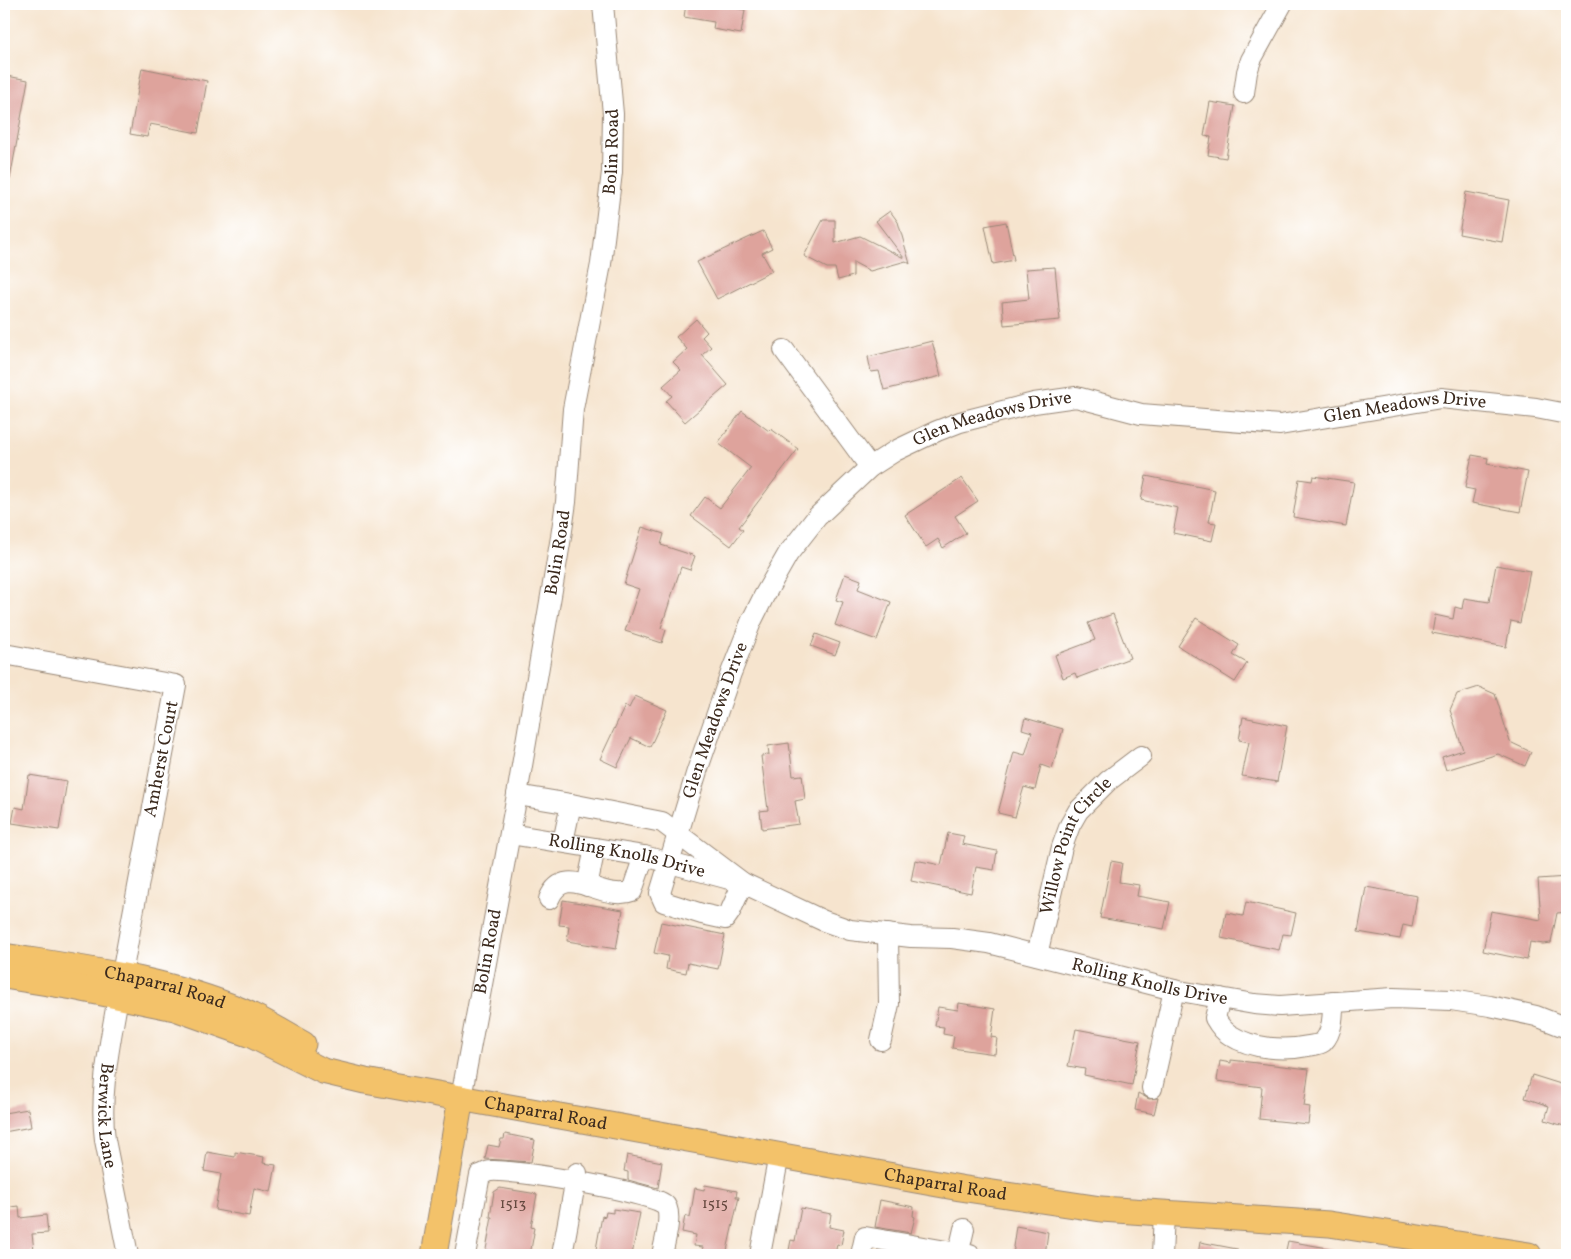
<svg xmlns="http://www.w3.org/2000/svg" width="1571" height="1259" font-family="Vollkorn,serif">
  <rect width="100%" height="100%" fill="#fff"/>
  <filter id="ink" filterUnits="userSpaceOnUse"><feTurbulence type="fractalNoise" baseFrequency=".02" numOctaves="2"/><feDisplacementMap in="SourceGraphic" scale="10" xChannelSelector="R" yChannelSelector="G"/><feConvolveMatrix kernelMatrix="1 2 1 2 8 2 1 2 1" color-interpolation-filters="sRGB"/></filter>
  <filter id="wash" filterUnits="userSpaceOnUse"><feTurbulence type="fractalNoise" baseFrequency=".0096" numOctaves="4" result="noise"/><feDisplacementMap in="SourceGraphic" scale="20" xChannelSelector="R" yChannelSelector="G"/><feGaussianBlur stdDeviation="1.12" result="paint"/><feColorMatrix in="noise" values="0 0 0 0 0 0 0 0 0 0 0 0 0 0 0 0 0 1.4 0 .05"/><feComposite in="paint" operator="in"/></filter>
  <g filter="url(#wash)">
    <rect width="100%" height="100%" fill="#f6e4ce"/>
    <g id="blocks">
      <g fill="#dea39c">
        <path d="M686,4H736L735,8L745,10L741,34L713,29L714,22L684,17Z"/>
        <path d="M142,68L207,81L198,133L150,124L147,137L130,134Z"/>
        <path d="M7,76L28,80L10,179L4,178V94Z"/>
        <path d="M1210,102L1235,106L1226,158L1208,155L1211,137L1204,136Z"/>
        <path d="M1466,192L1509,200L1502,242L1459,234Z"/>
        <path d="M890,211L898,222L910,264L906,261L870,271L853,262V276L838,280L835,268H827L804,256L823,220H835V243L860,236L904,258L876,221Z"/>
        <path d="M1006,222L1014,260L993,264L985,226Z"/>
        <path d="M763,231L772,248L762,253L772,271L717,299L697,262Z"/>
        <path d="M1055,267L1060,320L1004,325L1002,302L1029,299L1026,269Z"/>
        <path d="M696,319L707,332L702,337L711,347L702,355L728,385L685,422L666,401L672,396L663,386L681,370L673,362L687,349L676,337Z"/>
        <path d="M932,341L941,376L884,390L879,371L871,372L868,357Z"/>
        <path d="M742,411L769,431L771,429L798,449L739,527L743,530L731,546L691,516L705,497L720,508L751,468L718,443Z"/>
        <path d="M1472,455L1488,458L1487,464L1528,472L1520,512L1472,503L1475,490L1465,488Z"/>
        <path d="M1146,476L1215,490L1209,522L1216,523L1212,541L1173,533L1178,508L1141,500Z"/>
        <path d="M1313,476L1354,482L1346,526L1293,517L1299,479L1312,481Z"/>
        <path d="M962,478L978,501L955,516L966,533L943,548L938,539L926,547L905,515Z"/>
        <path d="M642,527L664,534L661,545L695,556L690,570L681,567L661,628L666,630L662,643L625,631L639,589L624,584Z"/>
        <path d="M1496,565L1530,571L1520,623L1511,621L1506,647L1432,633L1435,615L1453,619L1455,607L1462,609L1464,598L1489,602Z"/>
        <path d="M845,574L861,580L858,589L891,602L877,640L835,625L843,602L836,600Z"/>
        <path d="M1113,614L1130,658L1077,678L1075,673L1063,678L1055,655L1095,640L1088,623Z"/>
        <path d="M1196,618L1239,645L1233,655L1247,663L1235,682L1178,646Z"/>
        <path d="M816,634L840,643L835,655L811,646Z"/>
        <path d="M1479,687L1495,694L1510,742L1531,752L1525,766L1498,754L1446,770L1442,757L1463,750L1450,710L1457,694Z"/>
        <path d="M635,696L667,710L650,747L631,738L617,767L600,759L625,706L629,708Z"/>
        <path d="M1243,717L1287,726L1277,782L1242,776L1249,742L1239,740Z"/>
        <path d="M1025,718L1063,729L1052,769L1041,765L1035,790L1024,787L1015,817L998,813L1014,752L1025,755L1032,732L1022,729Z"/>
        <path d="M789,743L793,776L802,775L805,799L795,801L799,824L762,829L760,811L768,810L761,756L769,755L768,746Z"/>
        <path d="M29,775L67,781L59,830L12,823L15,807L24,809Z"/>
        <path d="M948,833L964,836L962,844L997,851L994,870L976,867L971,893L911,881L915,860L941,865Z"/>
        <path d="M1111,861L1122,863L1119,882L1139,885L1137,896L1170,902L1164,929L1100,918Z"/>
        <path d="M1567,877V912L1557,913L1551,943L1543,944L1530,942L1527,960L1483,951L1491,911L1541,920L1538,879Z"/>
        <path d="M1366,887L1417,896L1412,927L1403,925L1400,939L1358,932Z"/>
        <path d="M563,900L623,910L616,949L567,941L569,926L559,925Z"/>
        <path d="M1246,902L1296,913L1291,935L1283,934L1279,950L1221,938L1226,913L1243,916Z"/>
        <path d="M661,922L725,935L718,969L688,963L686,973L666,969L668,956L654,953Z"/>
        <path d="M959,1003L995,1009L991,1037L997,1038L995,1054L952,1048L954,1036L943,1034L944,1027L935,1026L938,1007L958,1010Z"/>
        <path d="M1076,1029L1140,1041L1132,1085L1084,1075L1085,1069L1068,1066Z"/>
        <path d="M1231,1060L1309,1069L1304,1106L1310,1107L1308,1124L1259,1119L1262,1087L1217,1081L1220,1061L1231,1063Z"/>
        <path d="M1532,1075L1567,1086V1127L1545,1120L1549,1106L1525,1098Z"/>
        <path d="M1138,1093L1149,1099L1158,1098L1154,1114L1135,1110Z"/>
        <path d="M28,1109L31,1127L4,1132V1113Z"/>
        <path d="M505,1134L535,1140L531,1162L485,1159L488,1145L499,1147L501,1139H504Z"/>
        <path d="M207,1152L235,1157V1152L264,1157L263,1163L276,1165L271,1192L254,1188L249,1216L215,1210L221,1174L204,1171Z"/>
        <path d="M627,1155L662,1162L658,1188L628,1180V1172L624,1171Z"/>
        <path d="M705,1185L737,1191L736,1197H739L726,1255H701L703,1247L694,1246L696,1235L682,1232L685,1216L690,1218L695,1188L704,1190Z"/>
        <path d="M500,1188L537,1194L531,1227L534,1228L533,1233H534L530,1255H485L492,1217H490L494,1192Z"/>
        <path d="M880,1200L914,1207L913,1216L915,1217L911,1233L875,1227Z"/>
        <path d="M19,1206L20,1218L46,1215L48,1233L32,1234L34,1250L31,1251V1255H4V1208Z"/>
        <path d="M801,1208L831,1214L829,1227L844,1230L841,1245L837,1244L835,1255H788L791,1240L795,1241Z"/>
        <path d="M613,1209L640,1213L632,1255H595L602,1216L605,1217L606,1212L613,1213Z"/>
        <path d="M1016,1226L1048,1232L1045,1255L1013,1254L1014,1248L1013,1247Z"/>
        <path d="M1288,1241L1333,1249V1255H1285Z"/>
        <path d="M1200,1242L1237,1249L1236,1255H1198Z"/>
      </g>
    </g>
  </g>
  <g filter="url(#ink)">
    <use href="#blocks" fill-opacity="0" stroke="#988776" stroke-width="1"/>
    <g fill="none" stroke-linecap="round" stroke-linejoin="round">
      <g stroke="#988776" stroke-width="22">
        <g id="minor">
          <path d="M1244,93L1247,72L1251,60L1282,4"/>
          <path d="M784,350L870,467"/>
          <path id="s1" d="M4,654L176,685C157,789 136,893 118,997C110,1044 99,1092 105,1140L128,1255"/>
          <path id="s2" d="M517,795L571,804L662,822L743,883L824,921L850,930L911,937L952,938L989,943L1174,990L1254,1004L1280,1006L1393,998L1451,1000L1490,1006L1536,1016L1567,1028"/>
          <path id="s3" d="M510,834L644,856L733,880"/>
          <path d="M563,842L571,804"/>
          <path id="s4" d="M743,883L730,912L725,919L702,914L664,902L660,893L697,771L731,673L751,622L764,596L788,554L817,517L870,467L895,451L937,431L960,422L1034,403L1076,397L1141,414L1280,425L1441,398L1536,408L1567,414"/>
          <path d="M587,886L595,848"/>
          <path d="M549,899C565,860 602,903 632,891L644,856"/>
          <path id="s5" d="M1037,955L1062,847L1070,825L1078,811L1108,781L1141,756"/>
          <path d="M1220,998L1215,1018C1219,1025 1223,1031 1230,1035C1252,1049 1284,1051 1308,1046C1313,1045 1319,1045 1323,1042C1333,1032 1333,1014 1333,1002"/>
          <path d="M881,1040L889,1004L888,934"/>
          <path d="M1152,1088L1174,990"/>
          <path id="s6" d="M461,1098L517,795L561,537L566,502L573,409L601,264L612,172L613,114L603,4"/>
          <path d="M465,1255L480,1175C484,1174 487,1171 491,1171C513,1169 650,1192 664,1204C674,1211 664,1244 662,1255"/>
          <path d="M562,1255L577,1173"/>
          <path d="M760,1255L779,1155"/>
          <path d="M861,1255L865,1237L970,1255"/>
          <path d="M958,1255L964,1229"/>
          <path d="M1162,1255L1164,1214"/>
        </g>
      </g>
      <g stroke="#988776" stroke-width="27">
        <g id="major">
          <path id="s7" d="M4,956C84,969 167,979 242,1011C263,1020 283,1033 303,1044"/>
          <path id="s8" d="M4,976L73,987L175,1008L251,1035L323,1071L365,1081L960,1188L1101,1209L1329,1224L1529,1255"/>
          <path d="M434,1255L461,1098"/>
        </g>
      </g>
      <use href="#minor" stroke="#fff" stroke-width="20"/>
      <use href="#major" stroke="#f3c26a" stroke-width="25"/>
    </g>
  </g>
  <g text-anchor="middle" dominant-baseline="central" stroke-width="4" stroke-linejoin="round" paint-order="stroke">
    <g font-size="15" fill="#64483e">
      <text x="513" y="1204">1513</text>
      <text x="715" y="1204">1515</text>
    </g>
    <g font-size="18" fill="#3b2a1e" stroke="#fff">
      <text stroke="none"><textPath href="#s6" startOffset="959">Bolin Road</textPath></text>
      <text stroke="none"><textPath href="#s4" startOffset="1150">Glen Meadows Drive</textPath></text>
      <text stroke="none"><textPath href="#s4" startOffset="730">Glen Meadows Drive</textPath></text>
      <text stroke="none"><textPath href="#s6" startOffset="554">Bolin Road</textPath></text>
      <text stroke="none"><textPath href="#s4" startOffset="295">Glen Meadows Drive</textPath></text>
      <text transform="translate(162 759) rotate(-79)">Amherst Court</text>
      <text stroke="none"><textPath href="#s5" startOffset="118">Willow Point Circle</textPath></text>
      <text stroke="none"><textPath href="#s3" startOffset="119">Rolling Knolls Drive</textPath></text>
      <text stroke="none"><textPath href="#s6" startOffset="149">Bolin Road</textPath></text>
      <text stroke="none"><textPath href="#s2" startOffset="671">Rolling Knolls Drive</textPath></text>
      <text stroke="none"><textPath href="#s7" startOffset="164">Chaparral Road</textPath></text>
      <text stroke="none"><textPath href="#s8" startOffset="562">Chaparral Road</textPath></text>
      <text stroke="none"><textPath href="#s1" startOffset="612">Berwick Lane</textPath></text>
      <text stroke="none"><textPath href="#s8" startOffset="968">Chaparral Road</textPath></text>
    </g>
  </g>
  <rect width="1571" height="1259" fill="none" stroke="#fff" stroke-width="20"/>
</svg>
